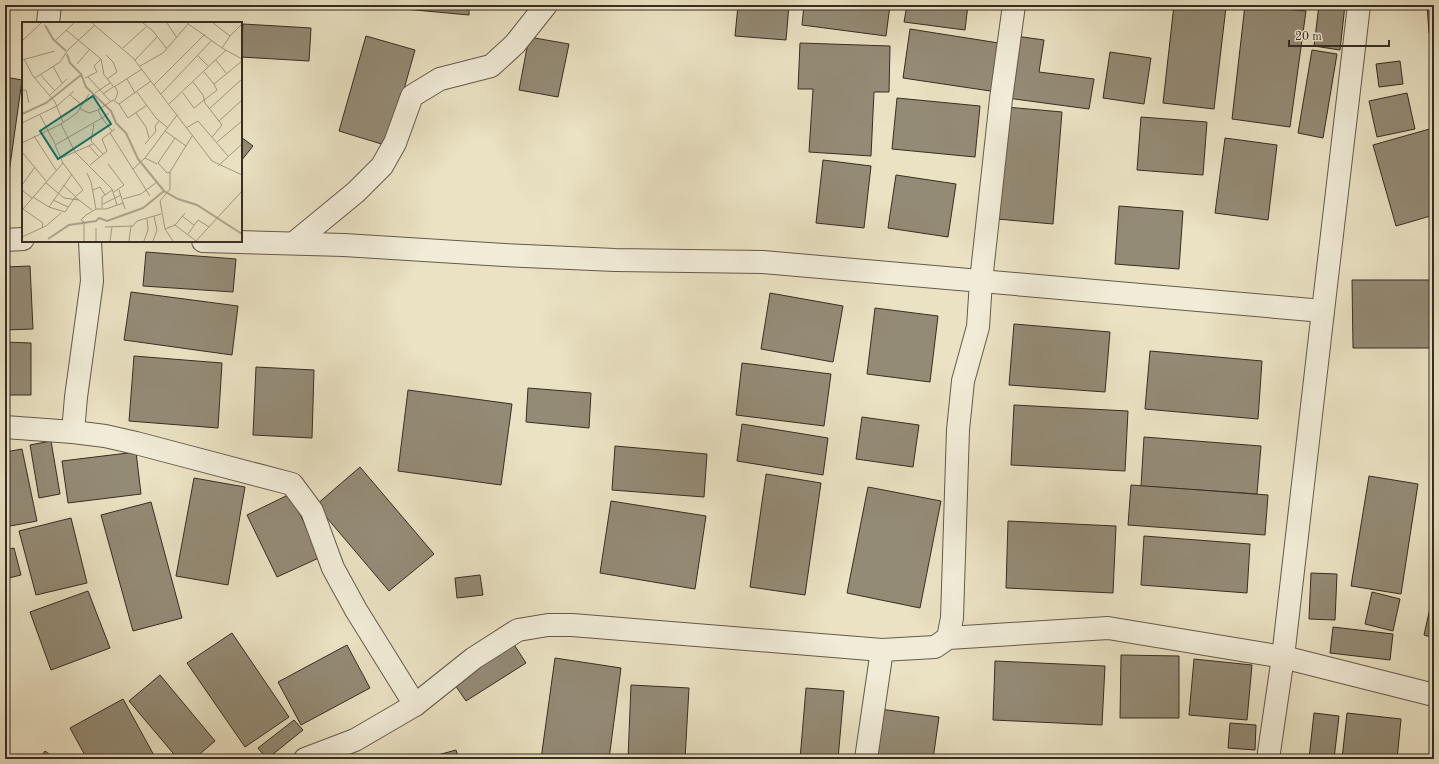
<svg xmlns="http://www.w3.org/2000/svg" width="1439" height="764" font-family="'Old Standard TT',serif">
  <rect width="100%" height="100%" fill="#eae2c3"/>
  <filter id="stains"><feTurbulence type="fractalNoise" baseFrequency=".005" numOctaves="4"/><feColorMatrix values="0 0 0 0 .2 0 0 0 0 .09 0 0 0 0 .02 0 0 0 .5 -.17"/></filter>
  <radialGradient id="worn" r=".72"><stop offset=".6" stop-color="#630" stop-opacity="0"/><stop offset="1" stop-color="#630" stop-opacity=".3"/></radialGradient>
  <g fill="#948b76" stroke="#372d23">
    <path d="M372,5H469V15L372,6Z"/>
    <path d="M738,5H789L786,40L735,36Z"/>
    <path d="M804,5H890L886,36L802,25Z"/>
    <path d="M907,5H968L965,30L904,22Z"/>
    <path d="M1174,5H1206L1226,7L1214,109L1163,103Z"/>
    <path d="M1245,5L1306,11L1290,127L1232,119Z"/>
    <path d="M1319,5H1345L1340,50L1314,46Z"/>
    <path d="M1427,5H1434V32L1429,33Z"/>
    <path d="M243,24L311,28L309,61L241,57Z"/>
    <path d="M910,29L1005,44L997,92L903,78Z"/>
    <path d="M366,36L415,50L388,146L339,131Z"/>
    <path d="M1016,36L1044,40L1039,72L1094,79L1089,109L1007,98Z"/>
    <path d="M529,37L569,44L558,97L519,90Z"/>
    <path d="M800,43L890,46L889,92H874L871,156L809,152L813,89H798Z"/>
    <path d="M1312,50L1337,54L1323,138L1298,133Z"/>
    <path d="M1110,52L1151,58L1144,104L1103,98Z"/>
    <path d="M1400,61L1403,84L1379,87L1376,64Z"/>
    <path d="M5,77L22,80L9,173L5,172Z"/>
    <path d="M1407,93L1415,129L1377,137L1369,101Z"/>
    <path d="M897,98L980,106L975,157L892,149Z"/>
    <path d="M1006,107L1062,112L1053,224L997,219Z"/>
    <path d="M1141,117L1207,122L1203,175L1137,170Z"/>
    <path d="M1433,128L1434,215L1396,226L1373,145Z"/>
    <path d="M241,137L253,146L241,161Z"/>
    <path d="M1225,138L1277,145L1268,220L1215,213Z"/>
    <path d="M823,160L871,166L864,228L816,223Z"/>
    <path d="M896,175L956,184L948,237L888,228Z"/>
    <path d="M1119,206L1183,211L1179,269L1115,264Z"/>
    <path d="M146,252L236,259L233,292L143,286Z"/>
    <path d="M30,266L33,329L5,330V267Z"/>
    <path d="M1352,280H1434V348H1353Z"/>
    <path d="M131,292L238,306L232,355L124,340Z"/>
    <path d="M770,293L843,306L833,362L761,349Z"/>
    <path d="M875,308L938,316L930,382L867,374Z"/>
    <path d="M1014,324L1110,332L1105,392L1009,385Z"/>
    <path d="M5,342L31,343V395H5Z"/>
    <path d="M1150,351L1262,361L1258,419L1145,409Z"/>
    <path d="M134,356L222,363L218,428L129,421Z"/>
    <path d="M742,363L831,374L824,426L736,415Z"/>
    <path d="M256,367L314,370L312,438L253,435Z"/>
    <path d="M528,388L591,393L589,428L526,422Z"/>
    <path d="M408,390L512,404L501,485L398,471Z"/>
    <path d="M1014,405L1128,411L1125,471L1011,465Z"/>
    <path d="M862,417L919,425L913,467L856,459Z"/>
    <path d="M742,424L828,438L823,475L737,461Z"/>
    <path d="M1144,437L1261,446L1257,494L1141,486Z"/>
    <path d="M51,441L60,494L39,498L30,445Z"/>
    <path d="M615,446L707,454L704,497L612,490Z"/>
    <path d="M22,449L37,521L5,527V452Z"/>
    <path d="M136,452L141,494L68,503L62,461Z"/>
    <path d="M360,467L434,554L389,591L316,505Z"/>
    <path d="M766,474L821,483L805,595L750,587Z"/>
    <path d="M1369,476L1418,484L1401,594L1351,586Z"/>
    <path d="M194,478L245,487L228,585L176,576Z"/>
    <path d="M1131,485L1268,495L1265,535L1128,525Z"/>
    <path d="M868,487L941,501L920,608L847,593Z"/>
    <path d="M290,494L321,557L277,577L247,515Z"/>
    <path d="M611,501L706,516L695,589L600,573Z"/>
    <path d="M151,502L182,618L133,631L101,515Z"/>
    <path d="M71,518L87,583L36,595L19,531Z"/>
    <path d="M1008,521L1116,526L1113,593L1006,588Z"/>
    <path d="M1144,536L1250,544L1247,593L1141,585Z"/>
    <path d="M14,548L21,575L5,579V550Z"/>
    <path d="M1311,573L1337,574L1335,620L1309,619Z"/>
    <path d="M480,575L483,595L457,598L455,578Z"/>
    <path d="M1434,590V638L1424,635Z"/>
    <path d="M88,591L110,648L51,670L30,612Z"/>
    <path d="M1372,592L1400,599L1393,631L1365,624Z"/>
    <path d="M1333,627L1393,634L1390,660L1330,653Z"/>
    <path d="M232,633L289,717L245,747L187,663Z"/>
    <path d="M513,643L526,663L466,701L453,682Z"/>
    <path d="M347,645L370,688L301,725L278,682Z"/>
    <path d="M1121,655L1179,656V718H1120Z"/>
    <path d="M555,658L621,668L609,759H541Z"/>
    <path d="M1194,659L1252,665L1247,720L1189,715Z"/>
    <path d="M995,661L1105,666L1102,725L993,720Z"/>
    <path d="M160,675L215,741L194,759H178L129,701Z"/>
    <path d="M631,685L689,688L685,759H628Z"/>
    <path d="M806,688L844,691L838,759H800Z"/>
    <path d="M123,699L156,759H87L70,728Z"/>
    <path d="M880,709L939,717L933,759H873Z"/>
    <path d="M1314,713L1339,716L1334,759H1309Z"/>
    <path d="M1347,713L1401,719L1397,759H1342Z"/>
    <path d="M294,720L303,730L267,759L258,748Z"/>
    <path d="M1230,723L1256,725L1255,750L1228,748Z"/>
    <path d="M456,750L459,759H423Z"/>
    <path d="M45,751L56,759H39Z"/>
  </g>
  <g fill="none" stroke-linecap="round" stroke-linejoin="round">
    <g stroke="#645a4b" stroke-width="24">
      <g id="street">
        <path d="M48,23L50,5"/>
        <path d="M5,240L23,239"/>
        <path d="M203,241L344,245L504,255L615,260L763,262L1323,311L1359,5"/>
        <path d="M294,243L356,192L382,166L395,143L412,96L440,79L491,66L515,44L546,5"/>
        <path d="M5,427L73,432L76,397L92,281L90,241"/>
        <path d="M73,432L105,436L136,443L292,484L312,511L333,568L356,610L415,705"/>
        <path d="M948,638L1108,628L1283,657L1434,695"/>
        <path d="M305,759L355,740L415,705L474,658L518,630L548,625H572L882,650L935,647L948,638L952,618L958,430L963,381L978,327L981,281L1001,99L1014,5"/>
        <path d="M866,759L882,650"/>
        <path d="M1268,759L1283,657L1323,311"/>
      </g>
    </g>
    <use href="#street" stroke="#f1ecd8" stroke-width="22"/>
  </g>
  <g transform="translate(22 22)">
    <rect width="220" height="220" fill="#eae2c3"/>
    <path fill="none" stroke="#ada48d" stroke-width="2" d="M23,3L31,17L44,29M45,32L48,41L59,52L64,65L89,89L94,101L104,111L116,137L142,169L156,177L175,183L220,212M0,92L24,81L59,53M26,217L47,203L74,199L77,196L85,199L121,186L142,169"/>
    <path fill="none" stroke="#a29a83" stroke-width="1" d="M70,1L111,36L190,139L220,153M121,1L131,9L145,27M145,1L155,16M165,1L200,26L220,37M191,1L208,14L220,2M44,8L79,37L82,53L92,65L120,47M34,18L52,1M0,19L19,1M101,26L124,5M200,26L208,14M84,33L91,40L95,50L85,57M176,34L187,45M2,37L11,54L33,80L41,100M0,38L33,29M113,38L135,15M194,38L204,51M55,42L67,28M31,44L40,61M118,44L141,31L166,2M182,50L192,62M18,52L32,68M66,55L89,80M13,56L38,40L46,28L73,3M63,56L75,50L72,44L79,37M105,57L113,71M171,60L181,73L183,81L200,103L190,115M132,63L183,12M0,68H4L7,81M115,70L134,96L146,106M73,71L88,61M161,71L172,86L195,68L192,62L220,39M67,72L55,91L39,102L53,130L90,167L95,183M81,72L91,65M139,72L190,18M28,73L45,57M48,73L59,82M93,78L96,70L93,65M97,82L106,96L125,83M147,82L204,28M57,86L67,91L76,88M187,87L220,57M87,91L80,96L90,109M114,91L124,105L127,116M18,93L33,122M197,99L220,78M0,101L35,84L52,69M72,102L69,119L81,132M164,106L176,99L206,134M143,109L164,124M88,111L128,174M12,114L34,148M195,120L220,99M0,121L39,102M123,122L134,109L133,104L137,99M67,124L77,135M0,130L24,159M39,136L71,122M123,136L135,142M86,142L102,163L92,170M68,143L85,129L80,117L93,107M196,144L220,122M111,147L123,136L155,93M148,150L145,151L136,141L153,116M65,151L69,160L74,187M23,160L42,176L57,178M0,163L13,145M41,163L53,174M0,168L10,176M71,168L78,165L83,173M97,168L103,187M11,175L27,185L43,190L53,175L61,168L41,141M53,175L70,188M101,177L119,172L135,160M31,178L46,185M81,182L99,173M27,185L50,152M80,186V175L90,168M1,187L21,201L20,206M0,188L41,141L33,123L80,96L76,88L91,78L97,82L129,59M160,194L172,203M153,203L174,219M83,205L111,204L115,199L139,192M74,206V219M143,207L153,203L163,191M166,212L176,198L187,205M0,215L24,204L39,191M62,219V200L59,198L64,193L74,187H84L101,181M88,219L90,205M107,219L109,204M122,219L126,208L125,197M131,219L135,208L132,194M151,219L143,207L138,179L148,167V150L170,114M174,219L220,169"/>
    <path fill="#0f766e" fill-opacity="0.15" stroke="#0f766e" stroke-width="2" d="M71,74L89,102L36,137L18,109Z"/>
    <rect width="220" height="220" fill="none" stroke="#372d23" stroke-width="2"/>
  </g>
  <rect width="1439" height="764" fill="none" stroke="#eae2c3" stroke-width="20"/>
  <rect x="6" y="6" width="1427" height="752" fill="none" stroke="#372d23" stroke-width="2"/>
  <rect x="10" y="10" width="1419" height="744" fill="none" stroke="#372d23"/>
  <path d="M1289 40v6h100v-6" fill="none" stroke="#372d23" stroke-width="2"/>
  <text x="1295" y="40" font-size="12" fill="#372d23" stroke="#f1ecd8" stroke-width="3" paint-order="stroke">20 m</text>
  <rect width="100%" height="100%" filter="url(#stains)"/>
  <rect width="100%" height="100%" fill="url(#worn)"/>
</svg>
